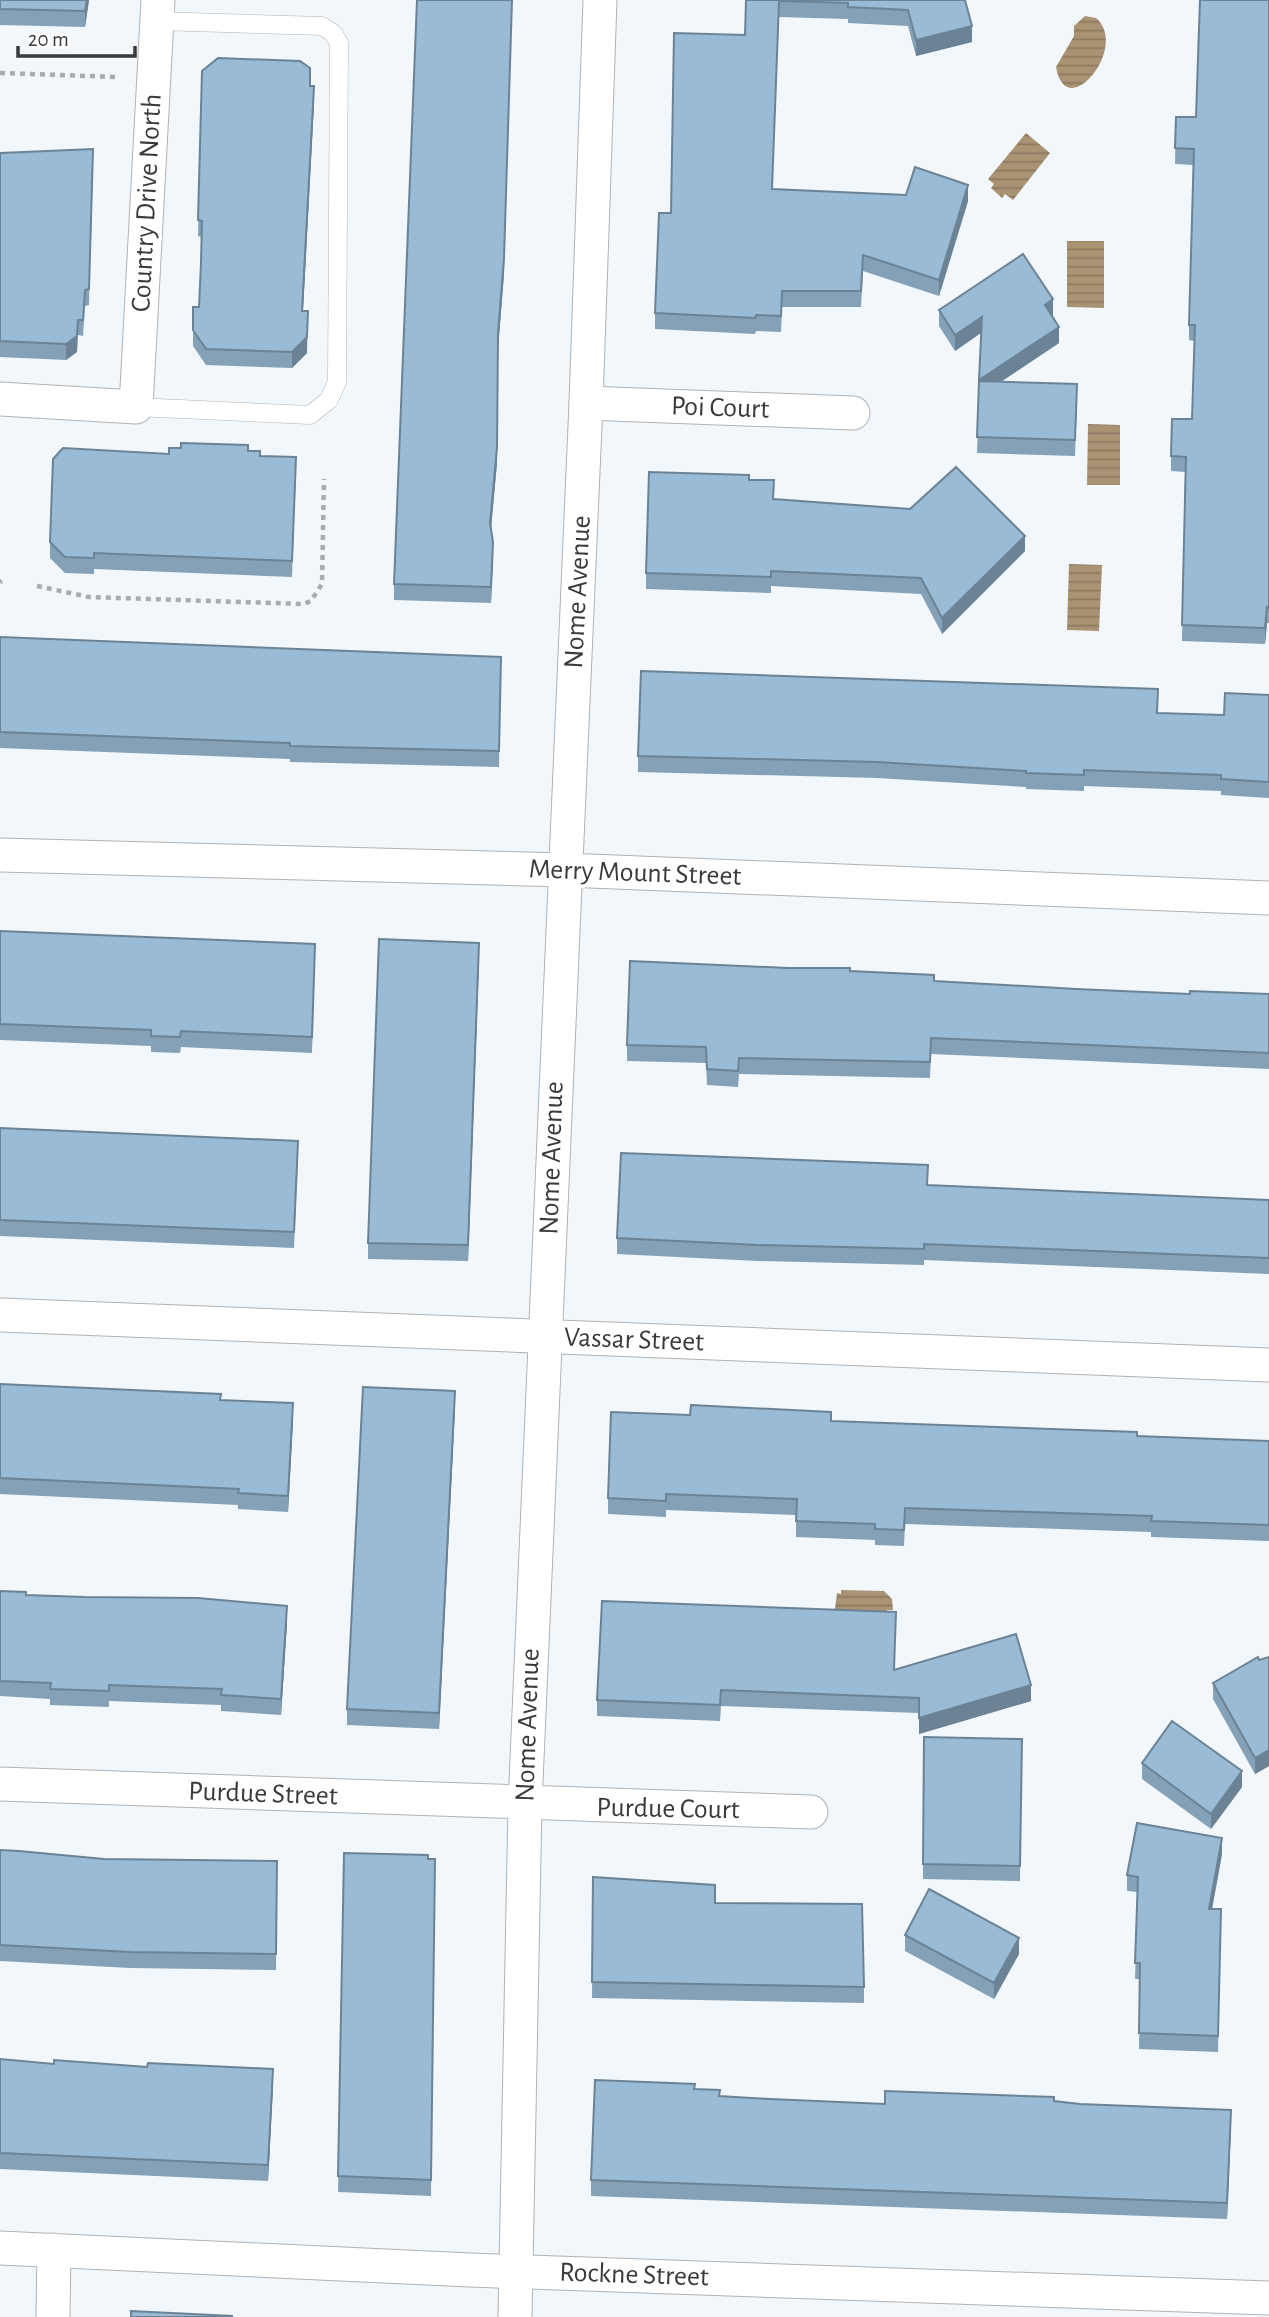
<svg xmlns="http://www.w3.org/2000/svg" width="1269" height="2317" font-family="'Alegreya Sans',sans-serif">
  <defs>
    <pattern id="water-rules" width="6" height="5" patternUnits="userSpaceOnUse" patternTransform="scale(1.75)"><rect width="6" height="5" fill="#aa9373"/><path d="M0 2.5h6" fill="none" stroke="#8b7960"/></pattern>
  </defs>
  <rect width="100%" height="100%" fill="#f2f7fb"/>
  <g fill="url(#water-rules)">
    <path d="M1085,16L1096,18C1130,47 1066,125 1056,67L1074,36V26Z"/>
    <path d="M1026,133L1050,153L1013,200L1005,194L1002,198L991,188L994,184L988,179Z"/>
    <path d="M1067,241H1104V308L1067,307Z"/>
    <path d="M1088,424L1120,425V485H1087Z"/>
    <path d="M1069,564L1102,565L1099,631L1067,630Z"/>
    <path d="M841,1590L884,1591L892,1599L893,1610H887L886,1614L841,1615L839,1610L835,1609L837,1593L841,1594Z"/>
  </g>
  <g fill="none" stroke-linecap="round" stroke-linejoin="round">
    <g stroke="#aeb3b7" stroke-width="19">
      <path id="lane" d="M136,407L310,415L329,400L337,382L339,43L333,33L322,26L157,21"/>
    </g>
    <g stroke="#aeb3b7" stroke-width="35">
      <g id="street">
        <path d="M0,399L136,407L158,0"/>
        <path d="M586,403L853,413"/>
        <path d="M0,855L565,870L1269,898"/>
        <path d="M0,1315L1269,1365"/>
        <path d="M0,1784L811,1812"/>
        <path d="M0,2248L470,2270L1269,2298"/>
        <path d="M53,2317L54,2250"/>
        <path d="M515,2317L525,1805L586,403L600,0"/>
      </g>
    </g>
    <g stroke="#a8acaf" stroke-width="4.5" stroke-dasharray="5 5" stroke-linecap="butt">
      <path d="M0,73L118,77"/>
      <path d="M0,582L2,581"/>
      <path d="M37,586L89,597L303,604L311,601L322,584L324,479"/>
    </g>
    <use href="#lane" stroke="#fff" stroke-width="18"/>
    <use href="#street" stroke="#fff" stroke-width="33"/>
  </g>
  <g fill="#84a1b7">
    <path d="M0,0H89L85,27L0,25Z"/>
    <path d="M746,0H965L972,42L916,56L908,26L848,23V19L779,17L772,189L968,201L939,296L863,271L861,307H782L781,332L756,331L755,334L655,329V313L671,213L745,35Z"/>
    <path d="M1269,0V623H1267L1265,644L1182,641L1185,472L1171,471V456L1192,419L1194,341L1189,340V325L1193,165L1175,164L1176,117H1196Z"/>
    <path d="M202,71L310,86L314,102L303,311L307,353L292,368L206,365L193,346V307H199L202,237L198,236Z"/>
    <path d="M0,153L93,165L89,305L85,306L83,336L78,335L77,352L66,360L0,357Z"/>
    <path d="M504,274L498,349L497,463L491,529L493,558L491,603L394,600V584Z"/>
    <path d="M939,310L1053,315L1052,316L1059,343L1001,382L1077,400L1075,456L977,453L981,333L955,351L939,326Z"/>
    <path d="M248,451L296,473L292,577L94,569V574L65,573L50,558V542L169,454Z"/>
    <path d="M749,480L774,499L1025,551L942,634L921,594L771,586V593L646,589V573Z"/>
    <path d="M0,637L501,657L499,767L290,762V759L0,748Z"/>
    <path d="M1269,695V798L1221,795V791L1084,786V791L1026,789V787L877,778L638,772V756L1158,713L1224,715Z"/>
    <path d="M0,931L315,960L312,1053L181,1047L180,1053L151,1052V1046L0,1040Z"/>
    <path d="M479,959L468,1261L368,1259V1243Z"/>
    <path d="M788,968L850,971L934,981L1076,989L1190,994H1269V1069L931,1054L930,1078L739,1074L738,1087L707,1085L706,1063L627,1061V1045Z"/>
    <path d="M0,1128L298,1156L294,1248L0,1236Z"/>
    <path d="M928,1185L1269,1200V1274L924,1260V1265L758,1261L617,1254V1238Z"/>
    <path d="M0,1384L221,1400L293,1419L288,1512L238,1509V1505L0,1494Z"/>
    <path d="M455,1407L439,1729L347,1725V1709Z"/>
    <path d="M831,1421L1230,1440L1269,1441V1541L1151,1537V1532L905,1524L904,1546L875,1545V1540L796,1537V1515L666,1510V1517L608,1514V1498Z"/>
    <path d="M0,1591L26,1595L287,1622L281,1715L221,1711V1705L109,1701V1707L50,1705V1699L0,1696Z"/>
    <path d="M1269,1657V1766L1255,1774L1213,1699V1683L1259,1660Z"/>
    <path d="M895,1670L1031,1701L919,1734V1713L721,1706L720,1721L597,1716V1700Z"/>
    <path d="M1022,1739L1020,1881L923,1879V1864Z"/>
    <path d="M1142,1763L1242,1787L1211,1829L1142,1779Z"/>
    <path d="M0,1850L104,1859L277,1861L276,1970L130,1968L0,1961Z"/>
    <path d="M344,1853L435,1859L431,2196L338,2192Z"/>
    <path d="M1222,1854L1212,1909H1221L1218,2052L1139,2049L1140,1979H1135L1138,1892L1127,1891V1875Z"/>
    <path d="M593,1877L864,1987V2003L592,1998Z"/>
    <path d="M905,1935L1019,1954L994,1999L905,1951Z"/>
    <path d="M0,2059L273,2085L268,2181L0,2169Z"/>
    <path d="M695,2089L720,2096L885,2104L1054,2101L1231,2126L1227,2219L591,2196V2180Z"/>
  </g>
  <g fill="#6b8395">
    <path d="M87,0H89L85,27V11Z"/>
    <path d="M512,0L504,274L498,349L497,463L490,539L498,333Z"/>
    <path d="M972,26V42L916,56V40Z"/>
    <path d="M314,86V102L302,327V311Z"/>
    <path d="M968,185V201L939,296V280Z"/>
    <path d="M1053,299V315L1045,321V305Z"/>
    <path d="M308,311L307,353L292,368V352Z"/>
    <path d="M982,317V332L955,351V335Z"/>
    <path d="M78,320L77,352L66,360V344Z"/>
    <path d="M1059,327V343L979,396V380Z"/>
    <path d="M1025,536V551L942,634V618Z"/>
    <path d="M493,542V558L491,603V587Z"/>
    <path d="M1267,607V623L1265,644V628Z"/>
    <path d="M479,943V959L468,1261V1245Z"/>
    <path d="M455,1391V1407L439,1729V1713Z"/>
    <path d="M293,1403V1419L288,1512V1496Z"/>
    <path d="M287,1606V1622L281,1715V1699Z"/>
    <path d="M1031,1685V1701L919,1734V1718Z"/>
    <path d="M1269,1750V1766L1255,1774V1758Z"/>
    <path d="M1242,1771V1787L1211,1829V1814Z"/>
    <path d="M1222,1838V1854L1209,1925V1909Z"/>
    <path d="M1019,1938V1954L994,1999V1983Z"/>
    <path d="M273,2069V2085L268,2181V2165Z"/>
    <path d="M1231,2110V2126L1227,2219V2203Z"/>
  </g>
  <g fill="#99bbd5" stroke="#6b8395" stroke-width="2">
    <path d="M0,0H87L85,11L0,9Z"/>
    <path d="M417,0H512L504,258L498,333L497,447L490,523L493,542L491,587L394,584Z"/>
    <path d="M746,0H965L972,26L916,40L908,10L848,7V3L779,1L772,189L906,195L915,167L968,185L939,280L863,255L861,291H782L781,316L756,315L755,318L655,313L659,213H671L674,33L745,35Z"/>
    <path d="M1200,0H1269V608L1267,607L1265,628L1182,625L1186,457L1171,456L1172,419H1192L1195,325H1189L1194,149L1175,148L1176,117H1196Z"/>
    <path d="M218,58L300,61L310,68V86H314L302,311H308L307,337L292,352L206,349L193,330V307H199L201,263L202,221L198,220L202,71Z"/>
    <path d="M93,149L89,289L85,290L83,320H78L77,336L66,344L0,341V153Z"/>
    <path d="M1023,254L1053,299L1045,305L1059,327L979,380L982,317L955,335L939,310Z"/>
    <path d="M979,381L1077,384L1075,440L977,437Z"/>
    <path d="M181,443L248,445V451H260V456L296,457L292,561L94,553V558L65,557L50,542L53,459L63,448L169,454V448H181Z"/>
    <path d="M956,467L1025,536L942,618L921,578L771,571V577L646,573L649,472L749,475V480H774L773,499L910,509Z"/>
    <path d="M0,637L501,657L499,751L290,746V743L0,732Z"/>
    <path d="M641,671L1158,689L1157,713L1224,715L1225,693L1269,695V782L1221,779V775L1084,770V775L1026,773V771L877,762L638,756Z"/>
    <path d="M0,931L315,944L312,1037L181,1031L180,1037L151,1036V1030L0,1024Z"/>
    <path d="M379,939L479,943L468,1245L368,1243Z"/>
    <path d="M630,961L788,968H850V971L934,975V981L1076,989L1190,994V991L1269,994V1053L931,1038L930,1062L739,1058L738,1071L707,1069L706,1047L627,1045Z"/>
    <path d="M0,1128L298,1141L294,1232L0,1220Z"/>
    <path d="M621,1153L928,1165L927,1185L1269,1200V1258L924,1244V1249L758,1245L617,1238Z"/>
    <path d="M0,1384L221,1394L220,1400L293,1403L288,1496L238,1493L239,1489L0,1478Z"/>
    <path d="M363,1387L455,1391L439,1713L347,1709Z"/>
    <path d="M691,1405L831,1412V1421L1137,1432V1436L1269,1441V1525L1151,1521L1152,1516L905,1508L904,1530L875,1529V1524L796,1521L797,1499L666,1494V1501L608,1498L611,1412L690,1415Z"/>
    <path d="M0,1591L26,1592V1595L84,1597L198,1598L287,1606L281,1699L221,1695L222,1689L109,1685V1691L50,1689L51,1683L0,1681Z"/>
    <path d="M602,1601L896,1612L894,1670L1016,1634L1031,1685L919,1718V1698L721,1690L720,1705L597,1700Z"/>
    <path d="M1258,1657L1259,1660L1269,1657V1750L1255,1758L1213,1683Z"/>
    <path d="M1172,1721L1242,1771L1211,1814L1142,1763Z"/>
    <path d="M924,1737L1022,1739L1020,1866L923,1864Z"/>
    <path d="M1137,1823L1222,1838L1209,1909H1221L1218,2036L1139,2033L1140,1963H1135L1138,1877L1127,1875Z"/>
    <path d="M0,1850L19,1851L104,1859L277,1861L276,1954L130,1952L0,1945Z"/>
    <path d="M344,1853L428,1855V1859H435L431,2180L338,2176Z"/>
    <path d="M593,1877L715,1885V1903L862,1904L864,1987L592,1982Z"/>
    <path d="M929,1889L1019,1938L994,1983L905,1935Z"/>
    <path d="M0,2059L54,2064V2060L147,2067L148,2063L273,2069L268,2165L0,2153Z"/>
    <path d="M595,2080L695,2084L694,2089L720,2090L719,2096L770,2099L885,2104V2091L1054,2097V2101L1080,2104L1231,2110L1227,2203L591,2180Z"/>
    <path d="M131,2311L232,2316V2317H131Z"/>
  </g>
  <g text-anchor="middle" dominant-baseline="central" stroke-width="7" stroke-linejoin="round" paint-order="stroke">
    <g font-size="28" fill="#383a3c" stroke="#fff">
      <text transform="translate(147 203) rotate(-87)">Country Drive North</text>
      <text transform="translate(720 408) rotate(2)">Poi Court</text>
      <text transform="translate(578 592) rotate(-87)">Nome Avenue</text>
      <text transform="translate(635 873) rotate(2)">Merry Mount Street</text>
      <text transform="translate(552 1158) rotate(-88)">Nome Avenue</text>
      <text transform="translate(634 1340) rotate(2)">Vassar Street</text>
      <text transform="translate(528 1725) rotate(-88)">Nome Avenue</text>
      <text transform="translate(263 1794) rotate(2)">Purdue Street</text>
      <text transform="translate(668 1809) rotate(1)">Purdue Court</text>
      <text transform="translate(634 2275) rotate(2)">Rockne Street</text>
    </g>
  </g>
  <path d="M18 46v10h117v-10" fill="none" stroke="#383a3c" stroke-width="3.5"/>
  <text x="28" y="46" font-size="21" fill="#383a3c" stroke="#ffffff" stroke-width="5" paint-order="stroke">20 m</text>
</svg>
